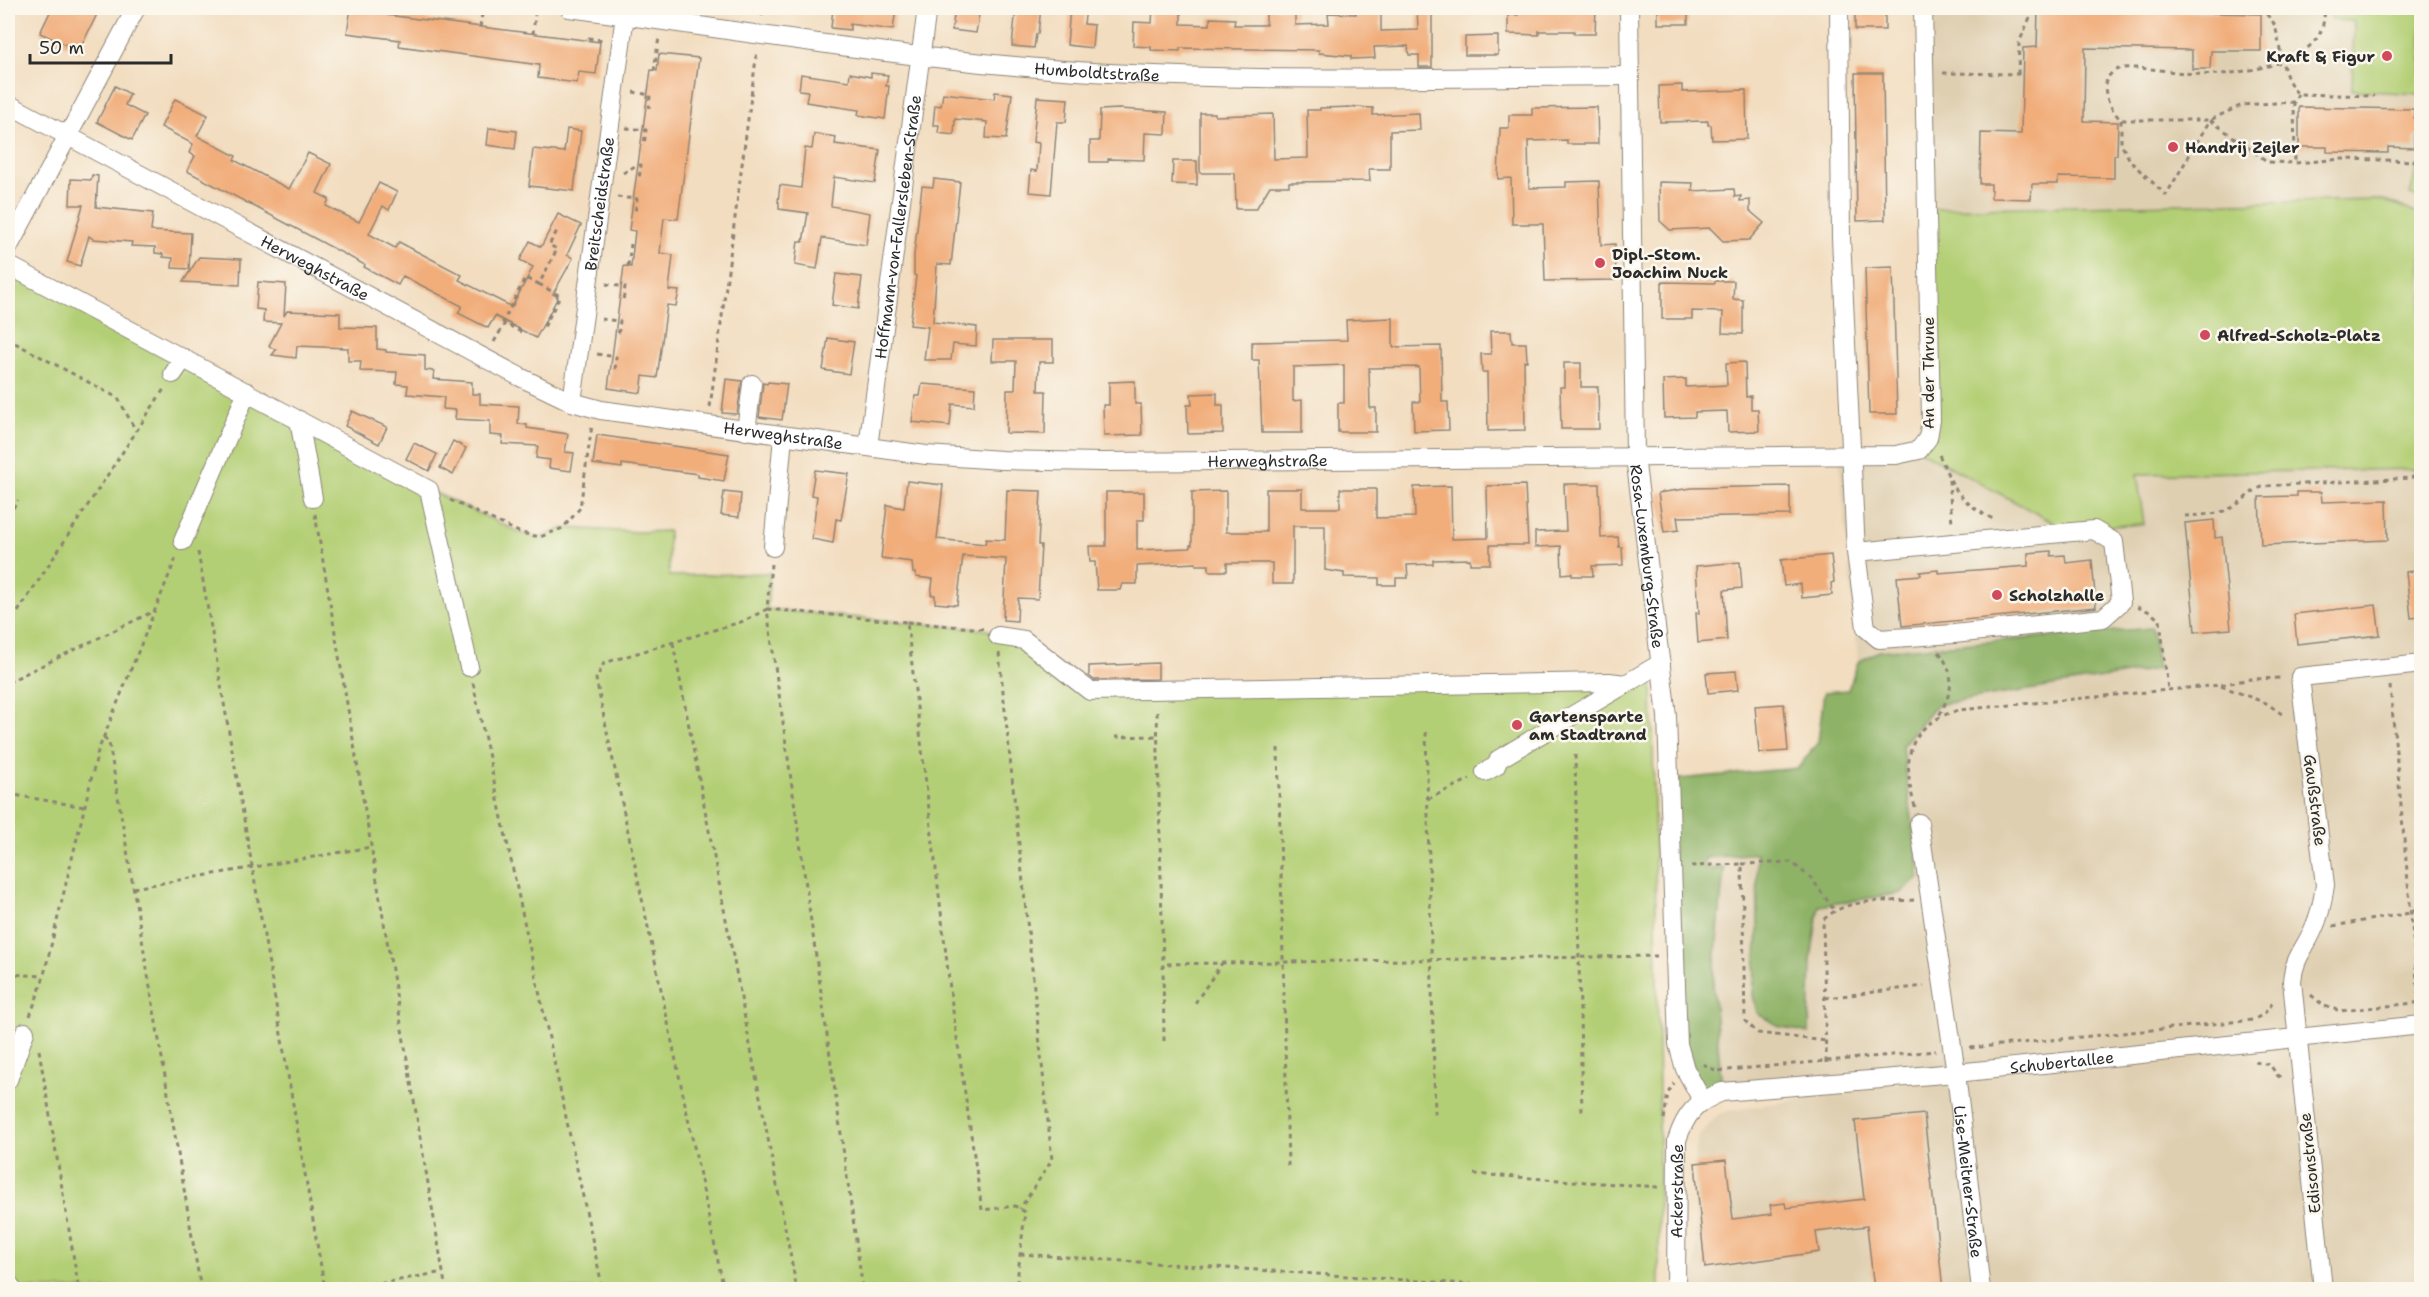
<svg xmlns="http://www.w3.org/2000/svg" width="2429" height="1297" font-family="'Shantell Sans',sans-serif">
  <rect width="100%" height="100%" fill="#fbf7ec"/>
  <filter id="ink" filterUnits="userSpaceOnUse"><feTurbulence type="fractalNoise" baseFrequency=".0167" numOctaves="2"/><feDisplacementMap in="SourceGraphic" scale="12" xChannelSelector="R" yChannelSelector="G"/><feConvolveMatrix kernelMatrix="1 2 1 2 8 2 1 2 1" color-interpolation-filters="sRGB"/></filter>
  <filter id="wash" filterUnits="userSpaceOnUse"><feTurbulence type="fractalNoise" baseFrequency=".008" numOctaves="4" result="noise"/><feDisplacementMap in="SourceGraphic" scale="24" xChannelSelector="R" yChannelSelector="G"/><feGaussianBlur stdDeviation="1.35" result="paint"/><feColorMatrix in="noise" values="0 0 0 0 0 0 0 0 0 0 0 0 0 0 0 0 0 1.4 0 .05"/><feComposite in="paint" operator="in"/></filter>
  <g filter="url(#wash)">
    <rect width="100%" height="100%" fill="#f2ddc0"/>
    <g fill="#dfcfb1">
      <path d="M1923,8H2331V20L2354,21L2352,90L2421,94V216L2398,205L2379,200L1927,209Z"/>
      <path d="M1919,450L2144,524L2137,474L2421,469V1289L1694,1290L1696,1251L1694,1163L1698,1137L1718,1115L1727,1111L1952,1074L1722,1091L1713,984L1724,868L1705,869L1704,858L1757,853L1758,931L1753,995L1811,958L1819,906L1901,893L1920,877L1902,746L1937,705L2158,669L2151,628L1880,651L1858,662L1839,456Z"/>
    </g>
    <g fill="#b3cf75" stroke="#6f7d50" stroke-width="1.5">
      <path d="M2331,8H2421V94L2352,90L2354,21L2331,20Z"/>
      <path d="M2417,166L2421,167V198L2410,195Z"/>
      <path d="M2379,200L2398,205L2421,216V469L2137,474L2144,524L2065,529L1919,450L1928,438L1927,209Z"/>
      <path d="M8,265L429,490L521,533L540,538L564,528L638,532L668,531L669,576L770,573L767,609L988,630L998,636L1024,640L1090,692L1626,684L1629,694L1652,682L1659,1095V1289H8Z"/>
    </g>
    <path fill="#8eb266" stroke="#5c6e48" stroke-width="1.5" d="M2152,628L2158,669L1936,705L1902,746L1920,877L1901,893L1819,906L1811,959L1809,1033L1778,1026L1757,1013L1753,995L1758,931L1757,853L1705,858V869L1724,868L1713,984L1722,1091L1703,1099L1685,1068L1669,780L1798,768L1818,742L1824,692L1848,690L1858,662L1879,651Z"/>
    <g id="blocks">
      <g fill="#f1ad7a">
        <path d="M52,8H100L79,51L40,33Z"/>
        <path d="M351,8L388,10L387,15L600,42L596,74L579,72L577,83L538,78L539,65L399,46L400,40L347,33Z"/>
        <path d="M833,8H896L893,30L850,24V30L831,28Z"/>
        <path d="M955,8H980L976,33L952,30Z"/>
        <path d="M1016,8H1041L1038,34H1036L1034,48L1012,46Z"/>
        <path d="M1070,8H1086L1084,24L1094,25L1092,48L1067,45Z"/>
        <path d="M1153,8H1181V24L1210,25V18L1235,19L1234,25H1266V8H1295V25L1329,24L1328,13L1356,14V8H1381V31L1418,30L1417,8H1432V67H1419V55H1409L1408,46L1374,47L1375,58L1351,59V56L1319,53V50L1180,48V51L1151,50V47L1133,46L1134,22L1152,23Z"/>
        <path d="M1518,8H1596L1595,34H1574V31H1539V35L1508,34V15H1518Z"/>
        <rect x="1658" y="8" width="30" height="16"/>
        <rect x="1855" y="8" width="30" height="22"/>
        <path d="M2038,9L2261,14V51H2211L2210,69H2192V50L2085,48L2084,121L2118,122L2117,155H2114V178L2058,177V184H2032L2031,199L1991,198V184H1980L1981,133L2021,134L2023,48L2037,47Z"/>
        <path d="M1498,36V55H1465V37Z"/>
        <path d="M659,54L699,58L678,219L664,218L660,253L673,255L669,290L679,291L676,306L667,305L657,378L643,376L641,393L608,388L624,266L631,267L635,231L629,230L651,70L657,71Z"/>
        <path d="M850,73L871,77V73L888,75L886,86H889L885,119L858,115L859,110L806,102L808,91L799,90L801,74L849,81Z"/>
        <path d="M1855,73H1883L1885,220L1857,221Z"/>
        <path d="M1682,85V92L1746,90L1747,139L1712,140L1711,125H1708V121L1660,122L1659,86Z"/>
        <path d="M115,86L130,94L125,105L145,115L132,140L97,122Z"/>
        <path d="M995,92L1012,94L1006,139L986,138L987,122L955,119L954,135L938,133L939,125H933L935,105L941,106L943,93L994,99Z"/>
        <path d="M1037,97L1068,99L1066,122H1057L1051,194L1029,192L1031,170L1037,171L1039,143L1033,142Z"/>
        <path d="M175,99L208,115L197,136L236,156L234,160L289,189L308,153L331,164L317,193L329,199L326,206L359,222L379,183L397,192L389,210L383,206L369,234L395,248L399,242L416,251L462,275L459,280L512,307L533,267L520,260L530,241L541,247L558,214L581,225L567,255L573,258L553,294L558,297L536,338L495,316L488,328L458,313L462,306L403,276L398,285L364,267L365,265L187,171L195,156L189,153L193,144L161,127Z"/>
        <path d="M1354,107L1373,108V115L1419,113L1420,130L1390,131V169H1369L1370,181L1289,182V186H1270L1256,209H1236L1235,173H1200V113H1215V116L1273,114L1274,159L1308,158L1307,110H1320V108Z"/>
        <path d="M1597,107L1598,144H1567V140L1528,141L1529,188L1566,187V182L1599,181L1601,245L1615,244L1616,280L1545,281L1543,224H1512L1511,178L1498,179L1500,128H1509V115H1532V108Z"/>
        <path d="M2299,107L2414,109V118H2421V135H2414V148L2388,147V153L2327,152V147H2299Z"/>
        <path d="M1119,109L1167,112L1166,134L1145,133L1144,160L1108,159V162H1090V141H1099L1100,110Z"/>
        <path d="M489,128L517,131L515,149L487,145Z"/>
        <path d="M567,129L581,131L574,191L529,186L533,149L564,152Z"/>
        <path d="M814,134L836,137L835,144L880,150L875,183L834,177L831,206L870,213L866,245L822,238L817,269L795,265L798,241L803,242L808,213L779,209V202H778L780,185L801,188L805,148L812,149Z"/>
        <path d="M1173,161H1197V185L1172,184Z"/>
        <path d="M92,175L98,176L96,207L153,213L151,231L191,233L189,269L172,268L173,258L163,257V254L155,253V247L131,246L132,242L93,239L89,236L80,266L67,262L83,205H70L71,179L91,180Z"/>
        <path d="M934,179L960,182L951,265L937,264L933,322L977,327L976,346L953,344L951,360H924L928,327L910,325L916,276L914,275V255L922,186L933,187Z"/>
        <path d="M1659,182L1693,183L1692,191L1734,189L1735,197L1741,196L1740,201L1750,200V211L1764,223L1749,240L1723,241L1710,228L1670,230L1660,221Z"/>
        <path d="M199,257L241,259L240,285L183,282Z"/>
        <path d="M1893,267L1897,414H1869L1865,268Z"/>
        <path d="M836,274L862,277L858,309L832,305Z"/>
        <path d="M1715,281H1734L1733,299L1743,300V334L1722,333L1723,312L1692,311V319H1662V282L1715,283Z"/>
        <path d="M258,282L286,284L284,316L287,311L340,313V327L377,328V349L386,350V352L425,355V370L434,371L433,379L472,382V394H480V404L519,406L518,424L527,425V428L568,434L565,452L574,453L571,471L549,468L550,460L536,458L538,446L502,444L503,436L490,435V421L455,419L456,410L443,409L444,397L407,394L408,385L396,384L397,372L360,371L361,361H348V348L297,346L296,358L272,355L276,350L269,346L281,323L263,322L264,310L256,309Z"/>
        <path d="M1393,318V347L1441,346L1442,402H1448L1449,430L1414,431L1413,402H1420L1419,367L1369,368L1370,408H1376V432H1338V403H1344V365L1293,367V401L1302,400V433H1262L1259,360H1252V342L1347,340L1346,320Z"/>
        <path d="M1490,331H1511L1512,343H1526L1527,361H1524L1525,430L1488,431L1487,372H1482L1481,354H1491Z"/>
        <path d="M828,338L854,342L849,374L823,370Z"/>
        <path d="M993,340H1053V362H1039L1038,391H1046L1045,434L1006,433L1007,390H1015L1016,361H992Z"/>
        <path d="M1745,362L1746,397L1751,396V409H1758L1759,431L1728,432L1727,411L1695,412V417L1664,418L1663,380L1686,379V387L1727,385L1726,363Z"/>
        <path d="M1564,363H1581V387H1598L1599,429H1561L1560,387H1564Z"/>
        <path d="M726,379L742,381L737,414L722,413Z"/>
        <path d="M1135,381V404H1141L1142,435L1104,436L1103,405H1109V382Z"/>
        <path d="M768,382L787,384L782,420L759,417L763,383L767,384Z"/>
        <path d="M922,384L975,388L974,406L952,404L950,426L912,422L915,396H920Z"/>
        <path d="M1217,393V405H1223V433L1188,434L1187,405H1192L1191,394Z"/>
        <path d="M352,411L387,427L379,444L345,426Z"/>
        <path d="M597,435L729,454L724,481L698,477V474L622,464V468L593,464Z"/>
        <path d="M453,441L466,448L453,475L440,468Z"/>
        <path d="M414,443L437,454L429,471L406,459Z"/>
        <path d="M815,470L849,474L841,520L836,519L833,543L812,539L817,496L811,495Z"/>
        <path d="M907,481L943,485L937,539L985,544L986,539L1005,540L1007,490L1041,491L1038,545H1041L1038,599L1018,598L1017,621L1003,620L1006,559L963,556L957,605L935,603V595H931L933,579L916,577V573H913L912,562L881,558L887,505L904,508Z"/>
        <path d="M1564,484H1599L1601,538L1618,537L1619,547H1622L1623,565L1592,566L1593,576H1572V573L1562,574L1561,546L1535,547V532L1566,531Z"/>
        <path d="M1525,485L1528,545H1490V564H1470V559L1433,560V564L1407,565L1408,578H1396V585H1379V578L1344,577V573L1325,570V526H1293V584H1272V563H1227V571H1209V565H1196V563L1137,566V584H1122L1120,590H1097L1095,562H1090L1089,546H1106V492H1144V520H1137V550L1190,548V545H1192V492L1226,491V532H1266V489H1302V508H1340V489H1376V518L1415,517L1414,487L1451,486L1452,539L1488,538L1487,486Z"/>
        <path d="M1790,486V515L1677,517L1679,530L1664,532L1658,493L1692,488Z"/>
        <path d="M724,492L741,494L739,517L721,515Z"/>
        <path d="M2297,492H2321L2322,502L2387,500L2388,540L2261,545L2259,497L2297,496Z"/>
        <path d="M2214,520L2215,538L2222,537L2231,629L2195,632L2185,523Z"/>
        <path d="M2051,551V556L2065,555L2066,563L2092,560L2096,607L1902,626L1897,577L1921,575L1920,572L1938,570V573L2028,566V553Z"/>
        <path d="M1831,555L1834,582L1831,583L1832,595L1802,598L1801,584L1784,586L1781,560Z"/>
        <path d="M1740,562L1742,588L1724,590L1727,640L1698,643L1696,613H1699L1696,566Z"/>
        <path d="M2421,570V617L2411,618L2406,572Z"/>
        <path d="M2376,605L2380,635L2297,644L2294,614Z"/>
        <path d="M1158,663V679L1094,680L1089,676V666Z"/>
        <path d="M1736,671L1738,690L1708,693L1706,673Z"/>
        <path d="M1784,704L1788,751L1759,753L1755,706Z"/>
        <path d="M1924,1114L1943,1290H1874L1867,1226L1816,1232L1819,1252L1705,1268L1695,1163L1726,1160L1733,1219L1772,1214L1770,1205L1785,1203L1786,1208L1864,1199L1855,1121Z"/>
      </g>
    </g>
  </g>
  <g filter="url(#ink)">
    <use href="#blocks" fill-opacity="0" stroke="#8e8476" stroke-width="1.5"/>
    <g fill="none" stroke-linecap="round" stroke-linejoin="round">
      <g stroke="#8e8476" stroke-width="20">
        <g id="minor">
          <path id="s1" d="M569,8C717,27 866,53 1015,66C1219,85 1425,77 1630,76"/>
          <path id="s2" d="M1629,8L1635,456L1667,716L1678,1044L1685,1069L1702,1100"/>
          <path d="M1839,8L1841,238L1856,552L1866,628L1879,639L1954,634L2103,618L2121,602L2114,542L2094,530L1856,552"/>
          <path id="s3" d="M8,104L520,377L572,402L601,410L926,455L1002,460L1102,462L1896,455L1919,450L1928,438L1931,420L1923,8"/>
          <path d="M8,248L136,8"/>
          <path d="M8,265L429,490L469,667"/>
          <path d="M173,374L184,358"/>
          <path id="s4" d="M572,402L626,8"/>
          <path d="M299,420L313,498"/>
          <path d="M746,431L752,384"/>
          <path id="s5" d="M868,447L927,8"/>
          <path d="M183,541L247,392"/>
          <path d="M773,547L783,436"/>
          <path d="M998,636L1024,640L1090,691L1609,682L1626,684"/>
          <path d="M1485,772L1496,766L1499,759L1661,663"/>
          <path id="s6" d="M1919,823L1956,1073L1981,1290"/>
          <path d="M8,1080L25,1032"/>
          <path d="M8,1282L13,1290"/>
          <path id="s7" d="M1676,1290L1677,1140C1686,1113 1696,1102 1722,1092L1956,1073L2422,1025"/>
          <path d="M2323,1290L2292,981C2294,958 2304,950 2313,930C2320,916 2323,900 2325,885L2300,677L2422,664"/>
        </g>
      </g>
      <g stroke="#8e8476" stroke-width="3" stroke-dasharray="4.5 4.5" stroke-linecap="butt">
        <path d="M2260,8C2265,13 2272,19 2275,26C2282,50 2280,75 2298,94L2374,96"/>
        <path d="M762,16L764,8"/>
        <path d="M480,27L483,8"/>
        <path d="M533,34L535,15"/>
        <path d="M588,38L604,40"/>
        <path d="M654,71L659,37"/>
        <path d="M1943,73L2022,74"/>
        <path d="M2018,74L2019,43L2034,8"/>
        <path d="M633,92L650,95L649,108"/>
        <path d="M2298,94L2294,102L2242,105L2210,120H2121C2107,106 2094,77 2121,68C2146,67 2170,72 2195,74C2228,77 2302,66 2319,35C2324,26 2324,17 2325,8"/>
        <path d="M2294,102L2295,163"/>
        <path d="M2121,120V144L2131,162L2166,195L2210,120L2268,162L2295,163L2342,159L2422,161"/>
        <path d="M626,128L646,130L644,145"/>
        <path d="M623,173L635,166L641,165L639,179"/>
        <path d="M617,197L637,199L635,213"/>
        <path d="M628,266L631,244"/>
        <path d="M539,284L560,296L544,327"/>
        <path d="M606,284L625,287L623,301"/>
        <path d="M601,319L620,321L618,336"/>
        <path d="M521,332L503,322L525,278L539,284L557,249L549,245L557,231"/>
        <path d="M494,342L505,323"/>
        <path d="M15,343L118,398L136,431"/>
        <path d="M597,354L616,357L615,371"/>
        <path d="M710,407L757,51"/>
        <path d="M1939,455C1943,462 1945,469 1949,477C1958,498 1975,510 1995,520"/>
        <path d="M1949,480L1952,524"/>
        <path d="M450,500L521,533L540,537L563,528L580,508L592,425"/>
        <path d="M315,514L446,1290"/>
        <path d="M8,516L18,500"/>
        <path d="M2185,516C2200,515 2219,515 2233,507C2245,500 2251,490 2265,486L2409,478L2422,475"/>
        <path d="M198,552L325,1290"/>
        <path d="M771,564L767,609L907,622L951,997L982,1210L1015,1206L1025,1212L1016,1290"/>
        <path d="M2137,607L2148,611L2160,620L2168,690"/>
        <path d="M907,622L983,629"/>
        <path d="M8,627L164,389"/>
        <path d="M673,643L797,1290"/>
        <path d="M1939,652C1957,677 1952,690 1939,716"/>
        <path d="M999,653L1052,1160L1020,1209"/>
        <path d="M8,682L150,613"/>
        <path d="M473,683L603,1290"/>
        <path d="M2221,686L2266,703L2285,716"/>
        <path d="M2390,686L2419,1002"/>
        <path d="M1157,712L1163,964"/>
        <path d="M1426,732L1435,1115"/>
        <path d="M104,737L109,743L201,1290"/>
        <path d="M1115,737L1157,736"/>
        <path d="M1278,748L1288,1166"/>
        <path d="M1575,755L1582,1114"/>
        <path d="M8,794L85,807"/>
        <path d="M1428,799L1470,779"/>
        <path d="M1915,807C1901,758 1907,725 1959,710L2220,685L2251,679L2283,678"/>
        <path d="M1742,864L1791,862L1812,879L1834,910"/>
        <path d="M1691,866L1742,864L1745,1021L1758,1033L1826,1041"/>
        <path d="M133,888L371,847"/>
        <path d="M2333,926L2410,913L2422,907"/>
        <path d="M8,974L43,976"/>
        <path d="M2311,995L2324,1006L2341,1011L2422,1002"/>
        <path d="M1825,998L1924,986"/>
        <path d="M1195,1003L1222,963"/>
        <path d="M30,1016L42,983L98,751L176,558"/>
        <path d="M1164,1041L1163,964L1657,956"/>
        <path d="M1970,1048L2253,1020L2264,1014L2275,1000"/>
        <path d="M39,1050L79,1290"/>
        <path d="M2255,1062L2270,1065L2278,1076L2284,1078"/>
        <path d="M1826,1063L1823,920C1847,897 1882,902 1914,900"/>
        <path d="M1703,1064L1717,1071L1936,1051"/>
        <path d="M1664,1119L1668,1093L1674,1083"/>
        <path d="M1474,1174L1658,1187"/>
        <path d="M1020,1254L1554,1290"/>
        <path d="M345,1290L443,1272"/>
        <path d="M724,1290L596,679L604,663L744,621L767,609L863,1290"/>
      </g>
      <use href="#minor" stroke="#fff" stroke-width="18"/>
    </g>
  </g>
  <g fill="#d1495b" stroke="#fbf7ec" stroke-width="2">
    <circle cx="2387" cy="56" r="6"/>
    <circle cx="2173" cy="147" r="6"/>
    <circle cx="1600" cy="263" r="6"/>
    <circle cx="2205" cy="335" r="6"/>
    <circle cx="1997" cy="595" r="6"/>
    <circle cx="1517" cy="725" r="6"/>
  </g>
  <g text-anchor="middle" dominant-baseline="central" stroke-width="5" stroke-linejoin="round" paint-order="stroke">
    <g font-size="16" font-weight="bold" fill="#2b2b2b" stroke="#fbf7ec" text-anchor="start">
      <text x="2375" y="56" text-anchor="end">Kraft &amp; Figur</text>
      <text x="2185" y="147">Handrij Zejler</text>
      <text x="1612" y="254">Dipl.-Stom.<tspan x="1612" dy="18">Joachim Nuck</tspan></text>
      <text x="2217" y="335">Alfred-Scholz-Platz</text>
      <text x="2009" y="595">Scholzhalle</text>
      <text x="1529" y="716">Gartensparte<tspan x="1529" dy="18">am Stadtrand</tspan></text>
    </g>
    <g font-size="16" fill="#2b2b2b" stroke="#fbf7ec">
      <text stroke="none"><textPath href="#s1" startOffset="532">Humboldtstraße</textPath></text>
      <text stroke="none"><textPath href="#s4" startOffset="200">Breitscheidstraße</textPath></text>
      <text stroke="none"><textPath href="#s5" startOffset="222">Hoffmann-von-Fallersleben-Straße</textPath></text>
      <text stroke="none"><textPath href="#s3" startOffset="348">Herweghstraße</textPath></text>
      <text transform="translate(1928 373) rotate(-90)">An der Thrune</text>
      <text stroke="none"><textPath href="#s3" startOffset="852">Herweghstraße</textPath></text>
      <text stroke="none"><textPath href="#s3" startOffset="1338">Herweghstraße</textPath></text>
      <text stroke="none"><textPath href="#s2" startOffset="549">Rosa-Luxemburg-Straße</textPath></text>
      <text transform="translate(2315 800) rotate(83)">Gaußstraße</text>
      <text stroke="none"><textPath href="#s7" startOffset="560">Schubertallee</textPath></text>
      <text transform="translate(2310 1163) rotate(-96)">Edisonstraße</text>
      <text stroke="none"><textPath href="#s6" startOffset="362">Lise-Meitner-Straße</textPath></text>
      <text stroke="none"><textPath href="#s7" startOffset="99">Ackerstraße</textPath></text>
    </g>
  </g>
  <rect width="2429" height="1297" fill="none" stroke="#fbf7ec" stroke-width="30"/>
  <path d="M30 54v9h141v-9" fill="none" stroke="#2b2b2b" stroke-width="3"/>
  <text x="39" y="54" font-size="18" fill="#2b2b2b" stroke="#fbf7ec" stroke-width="4.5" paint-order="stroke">50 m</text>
</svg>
